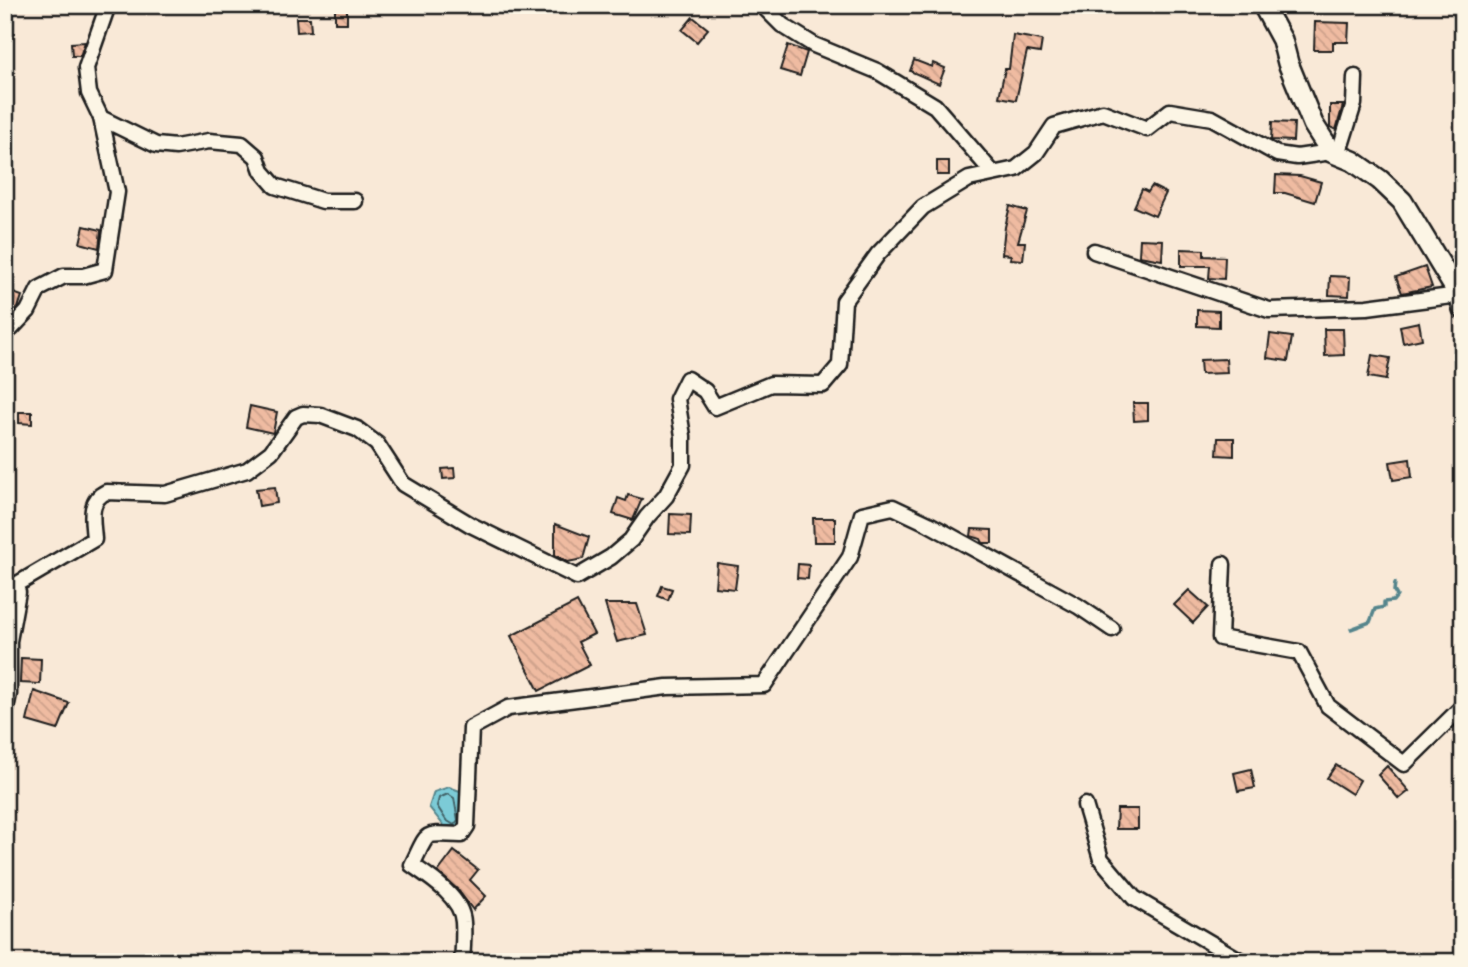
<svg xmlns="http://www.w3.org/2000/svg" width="1468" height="967" font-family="'Playpen Sans',sans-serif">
  <defs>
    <pattern id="building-back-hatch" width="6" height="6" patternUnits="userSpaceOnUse" patternTransform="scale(1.75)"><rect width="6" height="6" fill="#efbba1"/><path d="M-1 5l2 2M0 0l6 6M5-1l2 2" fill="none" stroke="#cca08a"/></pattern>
  </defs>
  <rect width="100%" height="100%" fill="#f9e9d7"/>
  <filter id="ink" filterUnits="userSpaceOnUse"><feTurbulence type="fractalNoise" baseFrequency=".0143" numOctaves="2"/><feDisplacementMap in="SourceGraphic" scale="14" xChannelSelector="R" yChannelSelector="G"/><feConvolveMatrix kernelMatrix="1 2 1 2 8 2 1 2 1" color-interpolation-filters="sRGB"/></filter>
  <g filter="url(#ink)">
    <path fill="#7bcbd7" stroke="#55858c" stroke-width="2" d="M449,787L460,791L465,822L462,829L448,831L429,807L434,792Z"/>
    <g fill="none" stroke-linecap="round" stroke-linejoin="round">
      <path stroke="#426267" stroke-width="2" d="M448,794L454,798L458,820L454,825L446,820L437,806L439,798Z"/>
      <path stroke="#55858c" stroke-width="3.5" d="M1351,629L1370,622L1375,609L1384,607V602L1393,601L1397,596L1394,591L1395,583"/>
    </g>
    <g fill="url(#building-back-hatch)" stroke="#1c1c1c" stroke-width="2">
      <rect x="335" y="7" width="12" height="16"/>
      <path d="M693,17L708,29L697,42L682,30Z"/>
      <path d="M296,18H310L311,31L297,32Z"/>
      <path d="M1315,22L1349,23L1348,42H1333V50H1314Z"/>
      <path d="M1013,35L1042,40L1040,53L1027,51L1016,100L999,97L1005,69H1009Z"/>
      <path d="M85,42L80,56H72L71,43Z"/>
      <path d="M788,45L807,52L800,76L780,70Z"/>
      <path d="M914,60L932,67L933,63L945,68L939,84L910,71Z"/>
      <path d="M1330,105H1343L1336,130L1330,127Z"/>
      <path d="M1272,122L1294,123L1293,141L1271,140Z"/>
      <rect x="937" y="161" width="12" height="14"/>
      <path d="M1276,175L1300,176L1321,182L1315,202L1285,193H1275Z"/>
      <path d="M1152,186L1166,193L1155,216L1134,207L1142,189L1148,192Z"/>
      <path d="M1010,206L1027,211L1018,242H1025L1023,260L1010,259L1011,255L1002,254L1005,227Z"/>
      <path d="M84,226L101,230L99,248L80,243Z"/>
      <path d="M1140,239L1163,240L1162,260L1139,256Z"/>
      <path d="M1181,249L1204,250V256L1225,257L1224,279L1209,278L1210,266H1181Z"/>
      <path d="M1425,267L1432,287L1402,293L1396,277Z"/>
      <path d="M1330,276L1350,277L1349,296L1329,295Z"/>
      <path d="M5,290L22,296L18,308L12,314L5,312Z"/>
      <path d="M1197,310L1219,311V327L1197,326Z"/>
      <path d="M1419,322L1422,339L1403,343L1400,326Z"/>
      <path d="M1324,329H1343L1344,355L1325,356Z"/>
      <path d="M1270,334L1292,337L1288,361L1267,358Z"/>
      <path d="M1372,355L1390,358L1386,380L1368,377Z"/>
      <path d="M1226,359L1227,373L1201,374L1200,360Z"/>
      <path d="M1133,403H1148V420L1134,421Z"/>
      <path d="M250,406L277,412L273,433L246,427Z"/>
      <path d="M19,412H32V424L19,423Z"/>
      <path d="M1218,438H1234V456L1217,455Z"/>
      <path d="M1410,459L1412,477L1393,480L1390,462Z"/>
      <path d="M454,468L455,478L443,479L442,469Z"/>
      <path d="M275,487L277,503L259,506L256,489Z"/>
      <path d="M628,495L642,499L633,520L613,514L618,498L626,501Z"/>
      <path d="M670,514L691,515L690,535L669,534Z"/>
      <path d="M813,518H835V542H814Z"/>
      <path d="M555,524L589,537L583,559L568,562L555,555Z"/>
      <path d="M972,529L992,530V543H983L981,539L971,536Z"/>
      <path d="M717,563L738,566L735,589L715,587Z"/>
      <path d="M798,564L809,565L808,579L797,578Z"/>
      <path d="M662,586L672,589L668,600L658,596Z"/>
      <path d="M1189,590L1208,607L1193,623L1174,605Z"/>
      <path d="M577,602L594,634L578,642L590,665L539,691L511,636Z"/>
      <path d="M605,604H637L647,635L617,642Z"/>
      <path d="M21,658L41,659L40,684L20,683Z"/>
      <path d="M34,691L69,703L58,730L27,721Z"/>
      <path d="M1336,765L1360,780L1352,794L1327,778Z"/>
      <path d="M1387,766L1409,791L1399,799L1378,775Z"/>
      <path d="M1251,769L1255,788L1238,791L1234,773Z"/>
      <path d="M1117,809H1138V829H1116Z"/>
      <path d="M454,851L478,870L470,880L486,896L473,910L458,890L438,872Z"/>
    </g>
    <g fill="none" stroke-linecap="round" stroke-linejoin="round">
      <g stroke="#1c1c1c" stroke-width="19">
        <g id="minor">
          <path d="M108,5L86,68L89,93L101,118L156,145L176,147L209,141L242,144L257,157L262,171L275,186L323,201H355"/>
          <path d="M762,5L782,25L814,45L877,71L935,106L993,173"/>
          <path d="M1338,155L1354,104L1355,77"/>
          <path d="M1094,251L1269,310L1367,307L1459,295"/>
          <path d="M5,330L11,329L28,311L39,289L64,276H83L105,270L117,192L101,118"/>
          <path d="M1223,564L1220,638L1299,652L1328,706L1404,764L1463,706"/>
          <path d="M5,578L18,592L9,641V694L5,714"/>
          <path d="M14,586L94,539C93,522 87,501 106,492L165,494L247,470L271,452L296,417L303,414L320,415L357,429L377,444L403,484L471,525L577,577L611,557L631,540L647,517L666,496L683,465V436L677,399L687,379L705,391L715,407L771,384L823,385L840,365L844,301L878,254L923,207L969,179L1016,169L1036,153L1054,126L1103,112L1147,129L1170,111L1212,118L1277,154L1297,157L1331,152"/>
          <path d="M1085,805L1101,859L1134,898L1243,962"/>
          <path d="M462,962C463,949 464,935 463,922C462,898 431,878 412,865C430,829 422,834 461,835L467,826L471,728L508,708L667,687L764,685L850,557L862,514L893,507L929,524L1078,606L1112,629"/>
        </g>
      </g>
      <g stroke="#1c1c1c" stroke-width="24">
        <path id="secondary" d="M1263,5L1282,40L1288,63L1313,124L1331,152L1353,161L1380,180L1402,201L1459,295L1463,309"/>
      </g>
      <use href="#minor" stroke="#fcf5e5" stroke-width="14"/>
      <use href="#secondary" stroke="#fcf5e5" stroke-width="19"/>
    </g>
  </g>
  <rect width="1468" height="967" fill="none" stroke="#fcf5e5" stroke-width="28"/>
  <rect x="14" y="14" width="1440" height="939" fill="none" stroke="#1c1c1c" stroke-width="2.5" filter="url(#ink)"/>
</svg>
